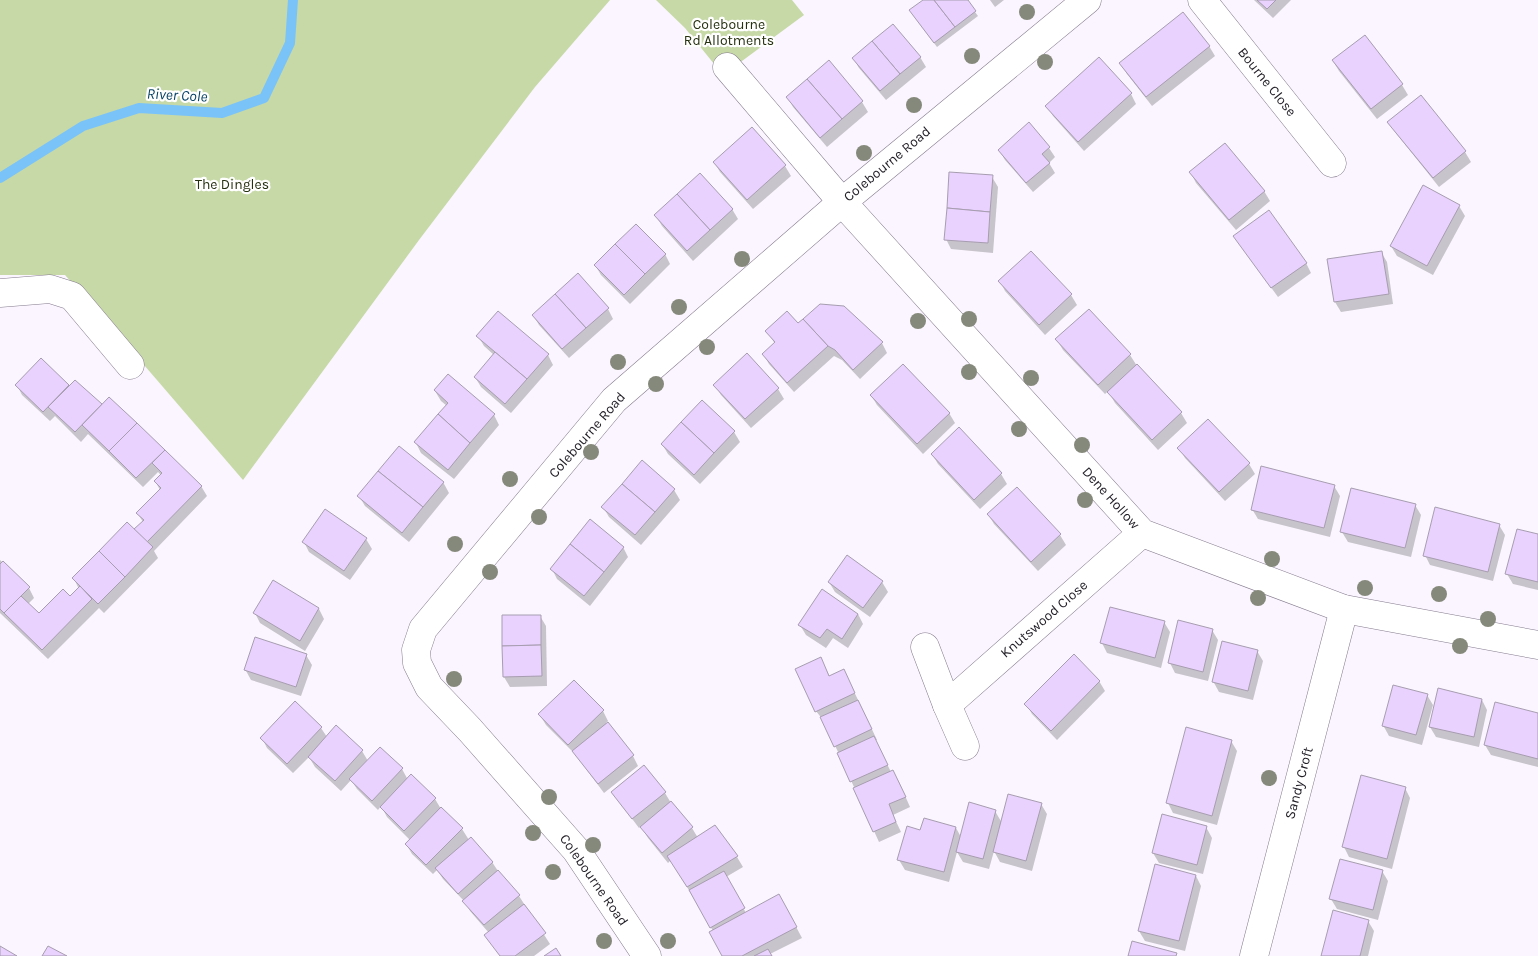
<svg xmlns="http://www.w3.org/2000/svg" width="1538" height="956" font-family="Karla,sans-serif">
  <rect width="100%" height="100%" fill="#faf5fe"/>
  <g fill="#c7d9a7">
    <path d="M0,0H610L535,87L419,240L243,480L101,315L65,275H0Z"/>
    <path d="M656,0H792L804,15L723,75L685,28Z"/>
  </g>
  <g fill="#0003">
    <path d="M925,0H966L978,16L937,47L913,15Z"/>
    <path d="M990,0H1004L995,7Z"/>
    <path d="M1254,0H1291L1273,18Z"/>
    <path d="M1365,37L1402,85L1408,95L1377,119L1339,71L1333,61Z"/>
    <path d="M1209,46L1215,56L1152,106L1127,74L1121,64Z"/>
    <path d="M920,57L926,67L886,100L859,68L853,58Z"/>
    <path d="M829,62L862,102L868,112L827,147L793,107L788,97Z"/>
    <path d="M1131,94L1136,104L1084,151L1053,116L1047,106Z"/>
    <path d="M1420,96L1465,152L1471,162L1439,187L1395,132L1389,122Z"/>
    <path d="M1049,148L1055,157L1049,163L1055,173L1033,192L1005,160L999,150Z"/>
    <path d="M714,162L785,166L791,176L753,209L720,172Z"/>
    <path d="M1191,173L1264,191L1270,201L1236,230L1196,183Z"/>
    <path d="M992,177L998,187L993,253L951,249L946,239Z"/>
    <path d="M1459,206L1465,216L1433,275L1397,256L1391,246Z"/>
    <path d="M732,209L738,219L693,261L662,226L656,216Z"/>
    <path d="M1241,246L1306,263L1311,273L1278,297Z"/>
    <path d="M1031,252L1071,295L1077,305L1045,335L1005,291L1000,281Z"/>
    <path d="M1381,252L1387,262L1393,304L1341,312L1335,302L1329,260Z"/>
    <path d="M665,254L670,264L630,304L601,275L595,265Z"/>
    <path d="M608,309L613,319L569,358L539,325L533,315Z"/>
    <path d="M798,324L882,343L887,353L860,379L842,360L834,356L794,392L769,364L763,354L775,344L767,331Z"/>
    <path d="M478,336L548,355L553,365L511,413L481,387L475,377L494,355L484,346Z"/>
    <path d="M1057,340L1130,355L1137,366L1181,413L1187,423L1158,450L1115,403L1108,391L1105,394L1063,350Z"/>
    <path d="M41,360L69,387L75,382L102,406L109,399L201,486L207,496L154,551L158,558L104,613L99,608L48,659L0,613V560L29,588L34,598L28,604L39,615L70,598L79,589L74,579L134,531L143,522L138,514L160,490L155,481L161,475L158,472L143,487L88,434L81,442L55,416L50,421L22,395L17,385Z"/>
    <path d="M715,385L778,389L784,399L751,428L721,395Z"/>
    <path d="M435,391L494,415L499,425L454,479L421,453L416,443L447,406L441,401Z"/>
    <path d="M871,395L949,413L955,423L923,454L877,405Z"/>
    <path d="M1208,421L1249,464L1255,474L1225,501L1185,458L1179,448Z"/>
    <path d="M734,432L740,442L700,484L668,454L662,444Z"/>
    <path d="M932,454L1001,474L1007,484L980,509L938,464Z"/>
    <path d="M443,482L449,493L409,542L365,506L359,496Z"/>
    <path d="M1334,486L1340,496L1330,537L1258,519L1252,509Z"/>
    <path d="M674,490L680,500L641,545L609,517L603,507Z"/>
    <path d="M1415,505L1421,515L1411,557L1348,542L1342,532Z"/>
    <path d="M988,514L1060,535L1066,545L1038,571L994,524Z"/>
    <path d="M1499,525L1505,535L1493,581L1430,565L1425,555Z"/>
    <path d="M1538,535V590L1513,584L1507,574Z"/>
    <path d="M366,539L372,549L350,580L309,552L304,542Z"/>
    <path d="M623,547L628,557L590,606L557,579L552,569Z"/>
    <path d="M274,582L319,609L324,619L305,651L260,623L255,613Z"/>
    <path d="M829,582H882L888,592L870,617L835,592Z"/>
    <path d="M858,614L863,624L848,648L833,638L826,648L806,635L800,625Z"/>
    <path d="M540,616L546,626L547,686L510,687L504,677Z"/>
    <path d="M1164,622L1170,632L1161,668L1107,653L1102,643Z"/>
    <path d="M1212,630L1218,640L1208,681L1175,673L1170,663Z"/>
    <path d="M1257,651L1263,661L1253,700L1219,692L1213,681Z"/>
    <path d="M306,655L312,665L301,696L251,680L245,669Z"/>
    <path d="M821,659L830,677L849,681L877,740H875L891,772H893L899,782L910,807L893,815L901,832L879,842L839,754L823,720L816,711Z"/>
    <path d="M1099,681L1105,691L1057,740L1032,714L1026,704Z"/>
    <path d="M1427,695L1433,705L1422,745L1389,736L1383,725Z"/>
    <path d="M1482,700L1487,710L1479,747L1436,737L1430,727Z"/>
    <path d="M603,711L608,721L606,723L633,756L638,766L604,793L575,754L546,725L540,715Z"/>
    <path d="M1538,714V767L1491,755L1485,745Z"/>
    <path d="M321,728L327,737L362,751L368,761L402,769L408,780L435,799L441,809L462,829L469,840L492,862L498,871L519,896L550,944L534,956H500L486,935L489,933L470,911L465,902L443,879L437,870L433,874L412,854L406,844L410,840L387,817L381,806L378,810L357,789L351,780L341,791L315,767L309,757L293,773L267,748L262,738Z"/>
    <path d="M1231,741L1237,751L1217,825L1173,813L1168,803Z"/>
    <path d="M644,767L665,793L671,803L692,828L698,838L715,827L737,857L743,867L726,877L746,913L785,906L802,938L770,954L771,956H723L713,931L671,860L668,863L648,838L641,826L639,828L612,792Z"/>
    <path d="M1405,788L1410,798L1392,869L1349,857L1344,847Z"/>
    <path d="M1041,804L1047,814L1032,871L1000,862L994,851L989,869L963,862L957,852L949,882L905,870L899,860L921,831L956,828L961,837L995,811L1002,823Z"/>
    <path d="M1206,827L1212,838L1203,874L1159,863L1153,853Z"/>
    <path d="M1382,871L1388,881L1378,920L1337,909L1331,899Z"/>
    <path d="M1196,876L1201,886L1185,951L1145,941L1139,931Z"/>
    <path d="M1368,921L1374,931L1368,956H1322Z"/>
  </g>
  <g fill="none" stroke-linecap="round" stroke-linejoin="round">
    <path stroke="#7ac3f9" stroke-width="10" d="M0,178L83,126L139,108L222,113L264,98L290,43L293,0"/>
  </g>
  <g fill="#e9d2fe" stroke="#a79db0">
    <path d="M923,0H934L955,27L934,43L909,10Z"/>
    <path d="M934,0H968L976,11L955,27Z"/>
    <path d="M1257,0H1276L1267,9Z"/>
    <path d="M1183,12L1210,46L1146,97L1119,63Z"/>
    <path d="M893,24L921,57L900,74L872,41Z"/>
    <path d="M1365,35L1403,84L1371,109L1332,60Z"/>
    <path d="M872,41L900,74L880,91L852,58Z"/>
    <path d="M1099,57L1132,93L1078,142L1045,106Z"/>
    <path d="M829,60L863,101L842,119L807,79Z"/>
    <path d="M807,79L842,119L820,138L786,97Z"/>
    <path d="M1421,95L1466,151L1433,178L1387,122Z"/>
    <path d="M1029,122L1050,147L1042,154L1050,163L1026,183L998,150Z"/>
    <path d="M752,127L786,165L747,200L713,162Z"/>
    <path d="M1225,143L1265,191L1229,220L1189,172Z"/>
    <path d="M949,172L993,175L990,212L947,208Z"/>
    <path d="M700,173L733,209L710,230L677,194Z"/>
    <path d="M1423,185L1460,205L1427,266L1390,246Z"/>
    <path d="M677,194L710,230L687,251L654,215Z"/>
    <path d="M947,208L990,212L988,243L944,240Z"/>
    <path d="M1269,210L1307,263L1271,288L1233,236Z"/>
    <path d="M636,224L666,254L645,274L615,244Z"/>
    <path d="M615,244L645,274L624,295L594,265Z"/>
    <path d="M1031,251L1072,294L1039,325L998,281Z"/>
    <path d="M1382,251L1389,294L1334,302L1327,259Z"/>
    <path d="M578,273L609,308L586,328L555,294Z"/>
    <path d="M555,294L586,328L562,349L532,315Z"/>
    <path d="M820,304L844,306L883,342L853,370L835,350L828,346L803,319Z"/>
    <path d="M1089,309L1131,354L1098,385L1055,339Z"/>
    <path d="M498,311L549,354L527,379L476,336Z"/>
    <path d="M787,311L798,323L803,319L828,346L787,383L762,354L775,342L765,331Z"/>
    <path d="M495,352L527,379L505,404L474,377Z"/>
    <path d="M747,353L779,388L745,419L713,385Z"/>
    <path d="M41,358L69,385L43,412L15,385Z"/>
    <path d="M903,364L950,413L917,444L870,395Z"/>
    <path d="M1137,364L1182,412L1152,440L1107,392Z"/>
    <path d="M448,374L495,414L470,443L438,414L448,403L434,390Z"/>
    <path d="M75,380L102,404L75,432L48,407Z"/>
    <path d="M109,397L137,423L109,451L82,425Z"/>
    <path d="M702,400L735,431L714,453L681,422Z"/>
    <path d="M438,414L470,443L448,470L414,442Z"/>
    <path d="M1208,419L1250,463L1219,492L1177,448Z"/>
    <path d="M681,422L714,453L694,475L661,444Z"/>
    <path d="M137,423L165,450L136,478L109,451Z"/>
    <path d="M959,427L1002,473L974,500L931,454Z"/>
    <path d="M399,446L444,482L423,507L378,471Z"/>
    <path d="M165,450L202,486L147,542L134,529L144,520L136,513L161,488L154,481L162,473L152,463Z"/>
    <path d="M642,460L675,489L655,512L622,484Z"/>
    <path d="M1261,466L1335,485L1324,528L1251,510Z"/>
    <path d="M378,471L423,507L402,533L357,496Z"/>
    <path d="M622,484L655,512L635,535L601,507Z"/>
    <path d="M1017,487L1061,534L1031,562L987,514Z"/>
    <path d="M1351,488L1416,504L1405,548L1340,532Z"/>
    <path d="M1435,507L1500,524L1488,572L1423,556Z"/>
    <path d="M325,509L367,538L344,571L302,542Z"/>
    <path d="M590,519L624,547L604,572L570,544Z"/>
    <path d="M127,522L153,547L125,577L99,551Z"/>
    <path d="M1517,529L1538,534V582L1505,574Z"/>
    <path d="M570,544L604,572L584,596L550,569Z"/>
    <path d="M99,551L125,577L98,604L72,578Z"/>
    <path d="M847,555L883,581L863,608L828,582Z"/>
    <path d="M3,561L30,587L4,613L0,609V564Z"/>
    <path d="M273,580L319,608L300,641L253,613Z"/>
    <path d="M80,586L92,599L42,650L4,613L21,596L39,613L63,589L70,596Z"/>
    <path d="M822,589L858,614L842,639L827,629L820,638L798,625Z"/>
    <path d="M1110,607L1165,621L1155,658L1100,643Z"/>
    <path d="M502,615H541V645L502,646Z"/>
    <path d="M1178,620L1213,629L1203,672L1168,663Z"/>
    <path d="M255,637L307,654L296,687L244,670Z"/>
    <path d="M1222,641L1258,650L1248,691L1212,682Z"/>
    <path d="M541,645L542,676L503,677L502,646Z"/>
    <path d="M1074,654L1100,681L1051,731L1024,704Z"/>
    <path d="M821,657L829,676L844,669L855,693L815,712L795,669Z"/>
    <path d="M574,680L604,710L568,745L538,714Z"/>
    <path d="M1393,685L1428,694L1416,735L1382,726Z"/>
    <path d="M1438,688L1482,699L1474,737L1429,727Z"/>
    <path d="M858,700L872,729L834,747L820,717Z"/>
    <path d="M295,701L322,727L287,764L260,738Z"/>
    <path d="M1495,702L1538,713V759L1484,745Z"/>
    <path d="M608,722L634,755L598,784L572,751Z"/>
    <path d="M336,725L363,750L335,781L308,757Z"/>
    <path d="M1186,727L1232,740L1212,816L1166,803Z"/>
    <path d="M874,736L888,765L850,782L837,753Z"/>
    <path d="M380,747L403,768L372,801L349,779Z"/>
    <path d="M644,765L666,792L632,819L611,792Z"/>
    <path d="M893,770L906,797L889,804L896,822L873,832L853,788Z"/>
    <path d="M411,774L436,798L404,831L380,807Z"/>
    <path d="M1361,775L1406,787L1387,859L1342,847Z"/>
    <path d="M1008,794L1042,803L1026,861L993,852Z"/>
    <path d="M671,801L693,827L662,853L640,827Z"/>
    <path d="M969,802L996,810L983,859L956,852Z"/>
    <path d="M441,807L463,828L426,865L405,844Z"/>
    <path d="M1162,814L1207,826L1197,865L1152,853Z"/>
    <path d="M924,818L956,827L944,872L897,860L907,826L920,830Z"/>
    <path d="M715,825L738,856L687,887L667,856Z"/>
    <path d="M471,837L493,862L458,894L435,868Z"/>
    <path d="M1340,859L1383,870L1373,910L1329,899Z"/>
    <path d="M1155,864L1196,875L1179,941L1138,931Z"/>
    <path d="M498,870L520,895L484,925L462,901Z"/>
    <path d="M724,871L745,908L710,928L689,890Z"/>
    <path d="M779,894L797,927L742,956H722L709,932Z"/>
    <path d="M524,904L546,933L515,956H500L484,935Z"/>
    <path d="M1333,910L1369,920L1360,956H1321Z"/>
    <path d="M1132,941L1177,953L1176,956H1128Z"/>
    <path d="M0,946L17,956H0Z"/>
    <path d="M48,946L67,956H42Z"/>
    <path d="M556,948L561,956H544Z"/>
    <path d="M768,949L772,956H754Z"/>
  </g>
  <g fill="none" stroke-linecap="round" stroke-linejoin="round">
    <g stroke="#857b8e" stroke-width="29">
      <g id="minor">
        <path d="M1202,0L1332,163"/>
        <path d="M727,67L842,202L1142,533L1344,609L1538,645"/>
        <path d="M0,293L50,289L72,296L130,365"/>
        <path d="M925,647L947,705L965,746"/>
        <path d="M947,705L1142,533"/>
        <path d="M647,956L576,850L470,730L429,687L417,663L416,650L423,629L614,400L842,202L1087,0"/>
        <path d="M1254,956L1344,609"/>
      </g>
    </g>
    <use href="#minor" stroke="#fff" stroke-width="28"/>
  </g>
  <g fill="#85897b">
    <circle cx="1027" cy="12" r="8"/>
    <circle cx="972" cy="56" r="8"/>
    <circle cx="1045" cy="62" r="8"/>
    <circle cx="914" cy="105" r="8"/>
    <circle cx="864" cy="153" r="8"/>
    <circle cx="742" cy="259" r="8"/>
    <circle cx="679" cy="307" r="8"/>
    <circle cx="969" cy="319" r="8"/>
    <circle cx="918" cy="321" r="8"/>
    <circle cx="707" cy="347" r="8"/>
    <circle cx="618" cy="362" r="8"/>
    <circle cx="969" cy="372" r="8"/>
    <circle cx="1031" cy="378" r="8"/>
    <circle cx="656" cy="384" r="8"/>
    <circle cx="1019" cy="429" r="8"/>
    <circle cx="1082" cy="445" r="8"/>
    <circle cx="591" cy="452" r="8"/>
    <circle cx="510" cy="479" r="8"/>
    <circle cx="1085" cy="500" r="8"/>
    <circle cx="539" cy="517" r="8"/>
    <circle cx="455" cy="544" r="8"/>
    <circle cx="1272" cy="559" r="8"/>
    <circle cx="490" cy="572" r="8"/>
    <circle cx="1365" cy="588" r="8"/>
    <circle cx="1439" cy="594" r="8"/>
    <circle cx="1258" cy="598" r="8"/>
    <circle cx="1488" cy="619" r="8"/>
    <circle cx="1460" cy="646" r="8"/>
    <circle cx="454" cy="679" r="8"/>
    <circle cx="1269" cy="778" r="8"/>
    <circle cx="549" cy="797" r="8"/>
    <circle cx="533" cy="833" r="8"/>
    <circle cx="593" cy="845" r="8"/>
    <circle cx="553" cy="872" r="8"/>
    <circle cx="604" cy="941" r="8"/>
    <circle cx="668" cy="941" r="8"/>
  </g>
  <g text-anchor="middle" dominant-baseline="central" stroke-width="4.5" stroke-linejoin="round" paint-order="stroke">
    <g font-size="14" fill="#25300f" stroke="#fff">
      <text x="729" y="24">Colebourne<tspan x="729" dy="16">Rd Allotments</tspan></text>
      <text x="232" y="184">The Dingles</text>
    </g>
    <g font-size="14" fill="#211d25" stroke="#fff">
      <text transform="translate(1267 82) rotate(51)">Bourne Close</text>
      <text transform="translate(887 164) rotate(-40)">Colebourne Road</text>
      <text transform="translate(587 435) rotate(-49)">Colebourne Road</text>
      <text transform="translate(1111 498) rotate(48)">Dene Hollow</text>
      <text transform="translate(1044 619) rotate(-41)">Knutswood Close</text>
      <text transform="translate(1299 783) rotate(-75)">Sandy Croft</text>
      <text transform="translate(594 880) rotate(55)">Colebourne Road</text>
    </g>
    <g font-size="15" font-style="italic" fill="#074265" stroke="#fff">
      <text transform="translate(177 95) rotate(3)">River Cole</text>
    </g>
  </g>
</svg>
